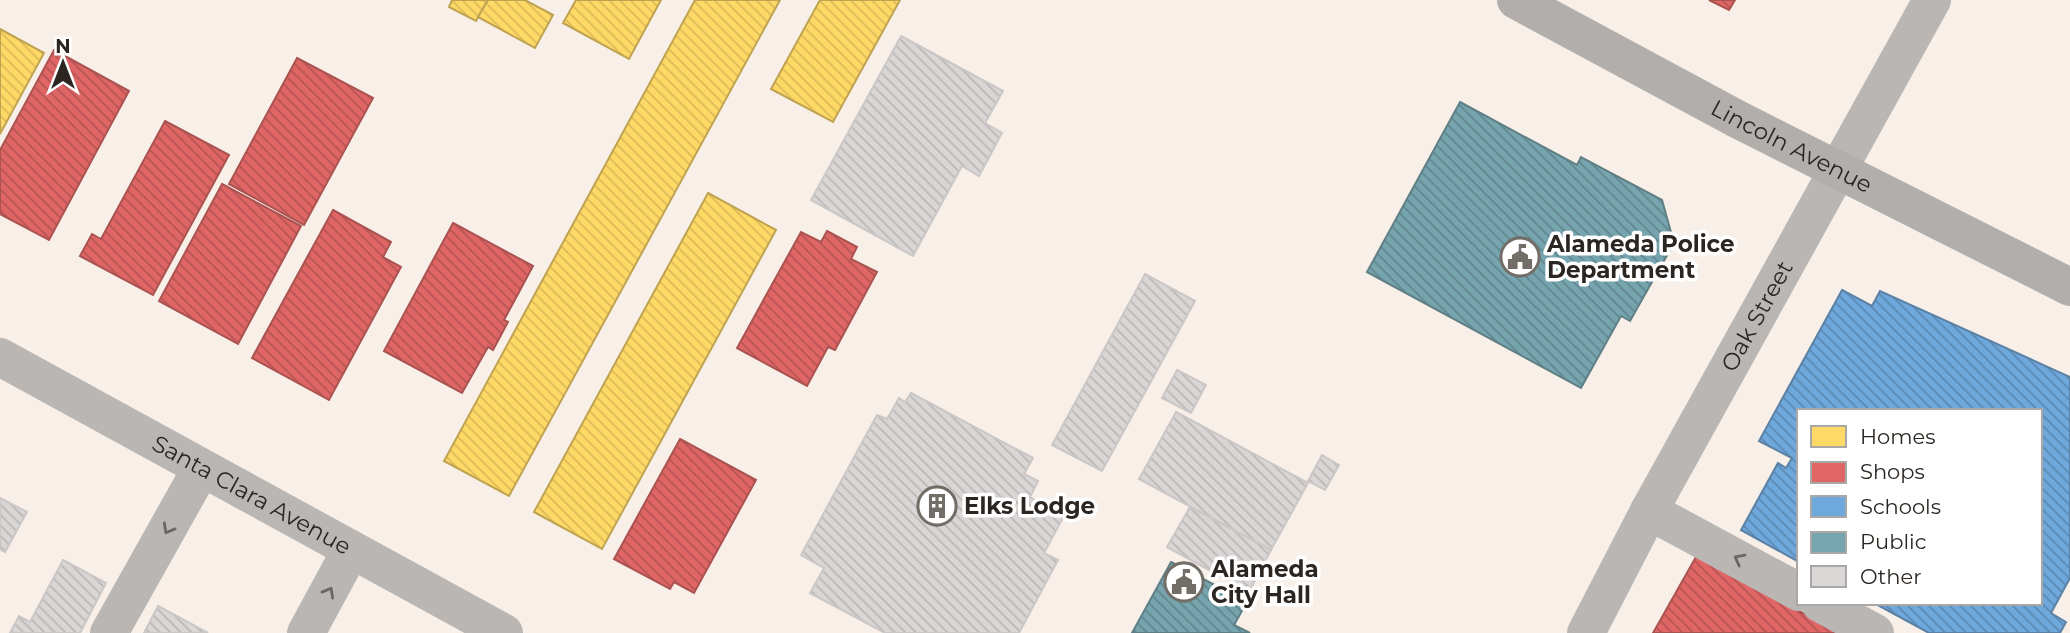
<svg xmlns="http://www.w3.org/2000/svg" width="2070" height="633" font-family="Montserrat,sans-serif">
  <defs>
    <pattern id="homes-back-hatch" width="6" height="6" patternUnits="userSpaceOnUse" patternTransform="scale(1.75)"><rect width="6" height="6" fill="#ffd966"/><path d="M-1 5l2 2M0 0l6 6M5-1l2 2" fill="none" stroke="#dbba58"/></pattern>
    <pattern id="shops-back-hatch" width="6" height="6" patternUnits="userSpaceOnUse" patternTransform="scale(1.75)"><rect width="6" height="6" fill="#e06666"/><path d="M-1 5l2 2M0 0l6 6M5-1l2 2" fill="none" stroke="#b65454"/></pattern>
    <pattern id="schools-back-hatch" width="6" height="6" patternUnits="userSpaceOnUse" patternTransform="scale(1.75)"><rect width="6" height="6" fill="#6fa8dc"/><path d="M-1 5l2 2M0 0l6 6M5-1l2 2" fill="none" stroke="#5b89b2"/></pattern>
    <pattern id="public-back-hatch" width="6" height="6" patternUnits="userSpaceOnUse" patternTransform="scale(1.75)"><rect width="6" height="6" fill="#76a5af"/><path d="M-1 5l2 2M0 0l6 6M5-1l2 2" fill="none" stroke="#61868e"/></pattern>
    <pattern id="building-back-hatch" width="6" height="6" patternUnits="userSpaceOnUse" patternTransform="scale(1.75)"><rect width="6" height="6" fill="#d9d6d5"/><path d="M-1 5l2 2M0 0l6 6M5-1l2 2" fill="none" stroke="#bab8b7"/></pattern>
  </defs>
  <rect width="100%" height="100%" fill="#f8f0e8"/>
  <g fill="url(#homes-back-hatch)" stroke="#bfa351" stroke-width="2">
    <path d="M452,0H488L476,21L449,7Z"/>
    <path d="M488,0H525L553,15L535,48L478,17Z"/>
    <path d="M576,0H661L629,59L563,23Z"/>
    <path d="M695,0H780L509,496L444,461Z"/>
    <path d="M820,0H900L833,122L771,89Z"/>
    <path d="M0,29L44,53L0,134Z"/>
    <path d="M708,193L776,230L602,549L534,512Z"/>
  </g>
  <g fill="url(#shops-back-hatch)" stroke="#aa5351" stroke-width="2">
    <path d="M1709,0H1735L1729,10Z"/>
    <path d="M54,50L129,91L49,240L0,214V150Z"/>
    <path d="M297,58L373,98L304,225L229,184Z"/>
    <path d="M165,121L229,155L153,295L80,256L92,234L101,239Z"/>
    <path d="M222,184L301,226L238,344L159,301Z"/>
    <path d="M333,210L391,242L383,257L401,267L329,400L252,358Z"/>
    <path d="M453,223L533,266L504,320L508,322L493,350L488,347L462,393L384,351Z"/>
    <path d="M827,231L857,247L851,259L877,272L835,350L828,347L807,386L737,348L801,232L821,242Z"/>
    <path d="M680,439L756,480L694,593L674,582L670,589L614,559Z"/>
    <path d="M1697,555L1839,633H1653Z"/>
  </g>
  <path fill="url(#schools-back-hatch)" stroke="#5b81a4" stroke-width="2" d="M1842,290L1872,306L1880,291L2070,377V578L2051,613L2066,622L2060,633H1929L1874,603H2040V411H1799V562L1741,530L1778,463L1786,468L1792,458L1759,441Z"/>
  <g fill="url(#public-back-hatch)" stroke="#607f84" stroke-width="2">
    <path d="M1460,102L1577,165L1581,157L1662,200L1674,243L1630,321L1621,316L1581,388L1367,272Z"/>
    <path d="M1171,562L1247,602L1234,625L1250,633H1132Z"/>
  </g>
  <g fill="url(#building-back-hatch)" stroke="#cbc7c6" stroke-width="2">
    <path d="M901,36L1003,91L985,123L1002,133L979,176L962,166L913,256L811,200Z"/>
    <path d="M1145,274L1195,301L1102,471L1052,445Z"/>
    <path d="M1177,370L1206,385L1191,413L1162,398Z"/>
    <path d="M911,393L1033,458L1024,474L1038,481L1030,497L1064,516L1044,553L1058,560L1019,633H885L810,593L824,568L801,555L877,415L887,419L899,398L905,402Z"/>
    <path d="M1176,412L1308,483L1271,550L1139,479Z"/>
    <path d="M1322,455L1339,465L1325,490L1308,481Z"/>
    <path d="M0,498L27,512L5,552L0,549Z"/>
    <path d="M1190,507L1271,550L1249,592L1167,547Z"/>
    <path d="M63,560L106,583L80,633H10L19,616L30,622Z"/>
    <path d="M158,606L208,633H144Z"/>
  </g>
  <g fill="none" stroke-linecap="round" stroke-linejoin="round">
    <g stroke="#bab6b4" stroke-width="38">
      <path id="s1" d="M0,357L504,633"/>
      <path d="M1649,511L1799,592"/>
      <path d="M1820,603L1875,633"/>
      <path d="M109,633L201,469"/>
      <path d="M306,633L351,550"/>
      <path id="s2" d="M1586,633L1649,511L1932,0"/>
    </g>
    <path stroke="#b2aeab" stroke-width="38" id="s3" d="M1516,0L1737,119L2070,287"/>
  </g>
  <defs><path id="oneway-chevron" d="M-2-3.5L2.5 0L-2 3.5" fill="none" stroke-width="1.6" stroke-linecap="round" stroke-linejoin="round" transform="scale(1.75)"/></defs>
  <g stroke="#6b6763">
    <use href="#oneway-chevron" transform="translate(168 529) rotate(119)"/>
    <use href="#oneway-chevron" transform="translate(1739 559) rotate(-152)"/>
    <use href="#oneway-chevron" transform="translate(329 592) rotate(-61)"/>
  </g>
  <defs>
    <g id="civic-ring" transform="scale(2.0125)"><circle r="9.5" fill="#fff" stroke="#736d67" stroke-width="1.5"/><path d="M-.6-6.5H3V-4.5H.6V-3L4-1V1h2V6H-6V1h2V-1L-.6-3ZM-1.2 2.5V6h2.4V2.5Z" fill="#736d67"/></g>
    <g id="building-ring" transform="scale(2.0125)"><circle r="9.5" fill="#fff" stroke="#736d67" stroke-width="1.5"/><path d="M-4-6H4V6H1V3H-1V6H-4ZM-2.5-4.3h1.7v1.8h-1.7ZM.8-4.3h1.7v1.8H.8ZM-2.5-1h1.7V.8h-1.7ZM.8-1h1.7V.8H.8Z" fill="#736d67"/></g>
  </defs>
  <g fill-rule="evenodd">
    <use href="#civic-ring" x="1520" y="257"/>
    <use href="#building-ring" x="937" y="506"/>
    <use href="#civic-ring" x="1184" y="582"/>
  </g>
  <g text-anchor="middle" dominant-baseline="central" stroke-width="7" stroke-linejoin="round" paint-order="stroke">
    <g font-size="23" fill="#2b2621" stroke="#fff">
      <text stroke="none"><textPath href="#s3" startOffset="312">Lincoln Avenue</textPath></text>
      <text stroke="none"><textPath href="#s2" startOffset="360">Oak Street</textPath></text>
      <text stroke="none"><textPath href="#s1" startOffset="287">Santa Clara Avenue</textPath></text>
    </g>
    <g font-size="23" font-weight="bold" fill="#2b2621" stroke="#fff" text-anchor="start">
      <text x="1547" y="244">Alameda Police<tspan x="1547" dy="26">Department</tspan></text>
      <text x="964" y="506">Elks Lodge</text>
      <text x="1211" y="569">Alameda<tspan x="1211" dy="26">City Hall</tspan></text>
    </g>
  </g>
  <rect x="1797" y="409" width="245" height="196" fill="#ffffff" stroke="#aaa8a6" stroke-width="2"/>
  <rect x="1811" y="426" width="35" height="21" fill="#ffd966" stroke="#aaa8a6" stroke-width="2"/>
  <text x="1860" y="444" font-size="21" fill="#2b2621">Homes</text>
  <rect x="1811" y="462" width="35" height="21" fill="#e06666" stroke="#aaa8a6" stroke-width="2"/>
  <text x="1860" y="479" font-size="21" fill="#2b2621">Shops</text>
  <rect x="1811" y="496" width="35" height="21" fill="#6fa8dc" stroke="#aaa8a6" stroke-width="2"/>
  <text x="1860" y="514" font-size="21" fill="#2b2621">Schools</text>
  <rect x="1811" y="532" width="35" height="21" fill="#76a5af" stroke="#aaa8a6" stroke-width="2"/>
  <text x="1860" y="549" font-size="21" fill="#2b2621">Public</text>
  <rect x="1811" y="566" width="35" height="21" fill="#d9d6d5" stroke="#aaa8a6" stroke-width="2"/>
  <text x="1860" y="584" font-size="21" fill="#2b2621">Other</text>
  <g transform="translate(63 63)" stroke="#ffffff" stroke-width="5" paint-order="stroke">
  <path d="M0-5L12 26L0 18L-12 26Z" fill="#2b2621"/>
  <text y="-10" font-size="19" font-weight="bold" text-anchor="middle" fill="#2b2621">N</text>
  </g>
</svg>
